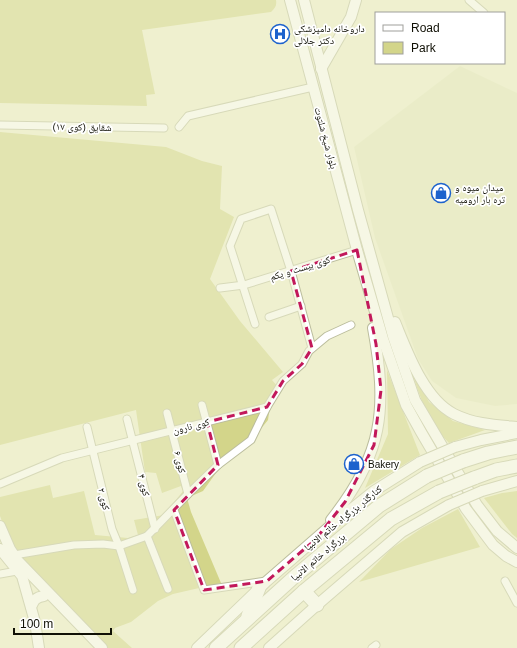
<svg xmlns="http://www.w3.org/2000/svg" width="517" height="648" font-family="Helvetica,'Noto Naskh Arabic',sans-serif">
  <rect width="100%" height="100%" fill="#eff0cf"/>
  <path fill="#e5e7bf" d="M460,66L517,93V404L495,406L456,398L432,381L418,359L375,238L354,147Z"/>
  <g fill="#d3d58a">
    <path d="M0,0H276C277,6 275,8 271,12L142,30L155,94L146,95L147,106L0,103Z"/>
    <path d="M0,132L166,147L202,161L222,166L220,209L234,217L210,279L240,321L283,372L272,380L278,387L271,399L268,420L251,441L221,466L203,491L187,498L191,512L221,583L173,594L158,601L131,622L115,628L113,631L132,648H106L27,577L4,527L0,516V497L50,485L53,498L84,491L95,535L128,538L138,535L134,520L164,515L183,491L181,486L162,493L156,473L145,472L136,410L0,445Z"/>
    <path d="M409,363L429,402L453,421L485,430L449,443C426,419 419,394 409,363Z"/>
    <path d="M387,370L420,455L365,488L388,434Z"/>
    <path d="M517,491V538L512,534L484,498L502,493Z"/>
    <path d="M458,509L480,547L359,582L391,549L422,528Z"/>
  </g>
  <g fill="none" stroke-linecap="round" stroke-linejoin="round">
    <g stroke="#bbbd9d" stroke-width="9">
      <g id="street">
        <path d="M469,0L484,13"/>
        <path d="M0,125L164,128"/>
        <path d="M179,127L188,116L313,87"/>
        <path d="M220,288L244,285L357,250"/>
        <path d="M269,317L301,306"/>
        <path d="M255,324L230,246L241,219L271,209L291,271L312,348"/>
        <path d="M202,405L218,465"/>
        <path d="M167,413L188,494"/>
        <path d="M127,419L155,529"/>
        <path d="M87,427L112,529L119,546L133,590"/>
        <path d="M0,484L62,458L267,407"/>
        <path d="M174,510L204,590L266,581"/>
        <path d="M147,536L168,589"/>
        <path d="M14,555L74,545L103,544L119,546L147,536L188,494L218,465L251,440L267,407L283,381L302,364L309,351L327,336L351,325"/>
        <path d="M0,574L17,571"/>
        <path d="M505,581L517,603"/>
        <path d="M372,648L376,645"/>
      </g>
    </g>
    <g stroke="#bbbd9d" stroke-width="12">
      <g id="secondary">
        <path d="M290,0L357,250L383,339L406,405L421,432L466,509L493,545L506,556L517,562"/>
        <path d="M304,0L358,210L393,336L415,400L477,505L497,531L517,548"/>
        <path d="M321,69L351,17L356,0"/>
        <path d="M395,322C407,351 424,399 454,414C474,424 495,425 517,427"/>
        <path d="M455,447L481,440L517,433"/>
        <path d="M482,491L517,481"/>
        <path d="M331,520C383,455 388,409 373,328"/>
        <path d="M0,526L10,549L18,561L102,648"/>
        <path d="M0,549L22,576L35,622L39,648"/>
        <path d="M31,607C34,600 36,597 44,596"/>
        <path d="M197,648L267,581L329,527L374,491L420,462"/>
        <path d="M269,648L317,605L402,532L449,505"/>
      </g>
    </g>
    <g stroke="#bbbd9d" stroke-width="15">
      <g id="highway">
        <path d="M463,461L488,453L517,447"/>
        <path d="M474,478L496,470L517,466"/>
        <path d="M304,591L317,605"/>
        <path d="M248,616L259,588"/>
        <path d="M216,648L293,578L379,506L427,476"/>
        <path d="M241,648L304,591L391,519L439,492"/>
      </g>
    </g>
    <use href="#street" stroke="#fff" stroke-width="7"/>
    <use href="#secondary" stroke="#fff" stroke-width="10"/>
    <use href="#highway" stroke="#fff" stroke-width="13"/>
    <g stroke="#bbbd9d" stroke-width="12" stroke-linecap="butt">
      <g id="secondary-bridge">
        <path d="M420,462L455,447"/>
        <path d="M449,505L482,491"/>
      </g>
    </g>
    <g stroke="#bbbd9d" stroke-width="15" stroke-linecap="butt">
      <g id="highway-bridge">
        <path d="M427,476L463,461"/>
        <path d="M439,492L474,478"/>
      </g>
    </g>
    <use href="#secondary-bridge" stroke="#fff" stroke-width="10"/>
    <use href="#highway-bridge" stroke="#fff" stroke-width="13"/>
  </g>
  <path d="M0 0H517V648H0ZM357,250L376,344L381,390L374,445L345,502L315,540L267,581L204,590L174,510L218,465L207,422L267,407L283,381L302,364L312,348L291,271Z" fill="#eff0cf" fill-opacity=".55" fill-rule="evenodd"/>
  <path fill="none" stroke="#c2185b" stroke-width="3" stroke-dasharray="8 5" stroke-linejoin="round" d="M357,250L376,344L381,390L374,445L345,502L315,540L267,581L204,590L174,510L218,465L207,422L267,407L283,381L302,364L312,348L291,271Z"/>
  <defs>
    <g id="hospital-ring" transform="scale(1)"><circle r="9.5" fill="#fff" stroke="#1d62cd" stroke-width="1.5"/><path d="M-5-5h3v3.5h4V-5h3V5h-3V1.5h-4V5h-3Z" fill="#1d62cd"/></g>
    <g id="shop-ring" transform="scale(1)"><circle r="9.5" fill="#fff" stroke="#1d62cd" stroke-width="1.5"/><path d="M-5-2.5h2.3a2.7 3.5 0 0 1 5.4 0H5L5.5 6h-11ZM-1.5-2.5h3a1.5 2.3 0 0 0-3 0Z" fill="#1d62cd"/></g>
  </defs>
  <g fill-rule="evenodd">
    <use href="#hospital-ring" x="280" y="34"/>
    <use href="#shop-ring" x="441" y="193"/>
    <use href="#shop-ring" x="354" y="464"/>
  </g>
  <g text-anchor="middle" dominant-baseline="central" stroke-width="3.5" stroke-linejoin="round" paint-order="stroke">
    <g font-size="10" fill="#101005" stroke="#fff" text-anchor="start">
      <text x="294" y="28">داروخانه دامپزشکی<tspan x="294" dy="12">دکتر جلالی</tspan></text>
      <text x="455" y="187">میدان میوه و<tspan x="455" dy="12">تره بار ارومیه</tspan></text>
      <text x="368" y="464">Bakery</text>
    </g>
    <g font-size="10" fill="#101005" stroke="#fff">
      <text transform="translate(82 127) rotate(1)">شقایق (کوی ۱۷)</text>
      <text transform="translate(326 138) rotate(75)">بلوار شیخ شلتوت</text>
      <text transform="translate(300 268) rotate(-17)">کوی بیست و یکم</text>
      <text transform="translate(191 426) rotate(-14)">کوی نارون</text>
      <text transform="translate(180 462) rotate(76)">کوی ۶</text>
      <text transform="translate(144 485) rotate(76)">کوی ۴</text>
      <text transform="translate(104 499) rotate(76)">کوی ۲</text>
      <text transform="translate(343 518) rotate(-39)">کنارگذر بزرگراه خاتم الانبیا</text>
      <text transform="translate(318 557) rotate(-40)">بزرگراه خاتم الانبیا</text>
    </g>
  </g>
  <rect x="375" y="12" width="130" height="52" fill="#ffffff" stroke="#9f9f9b"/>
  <rect x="383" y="25" width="20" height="6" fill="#ffffff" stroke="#9f9f9b"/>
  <text x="411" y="32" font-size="12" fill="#101005">Road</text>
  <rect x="383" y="42" width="20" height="12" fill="#d3d58a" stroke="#9f9f9b"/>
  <text x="411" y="52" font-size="12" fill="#101005">Park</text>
  <path d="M14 628v6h97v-6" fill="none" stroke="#101005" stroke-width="2"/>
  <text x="20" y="628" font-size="12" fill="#101005" stroke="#ffffff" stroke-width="3" paint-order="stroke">100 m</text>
</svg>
